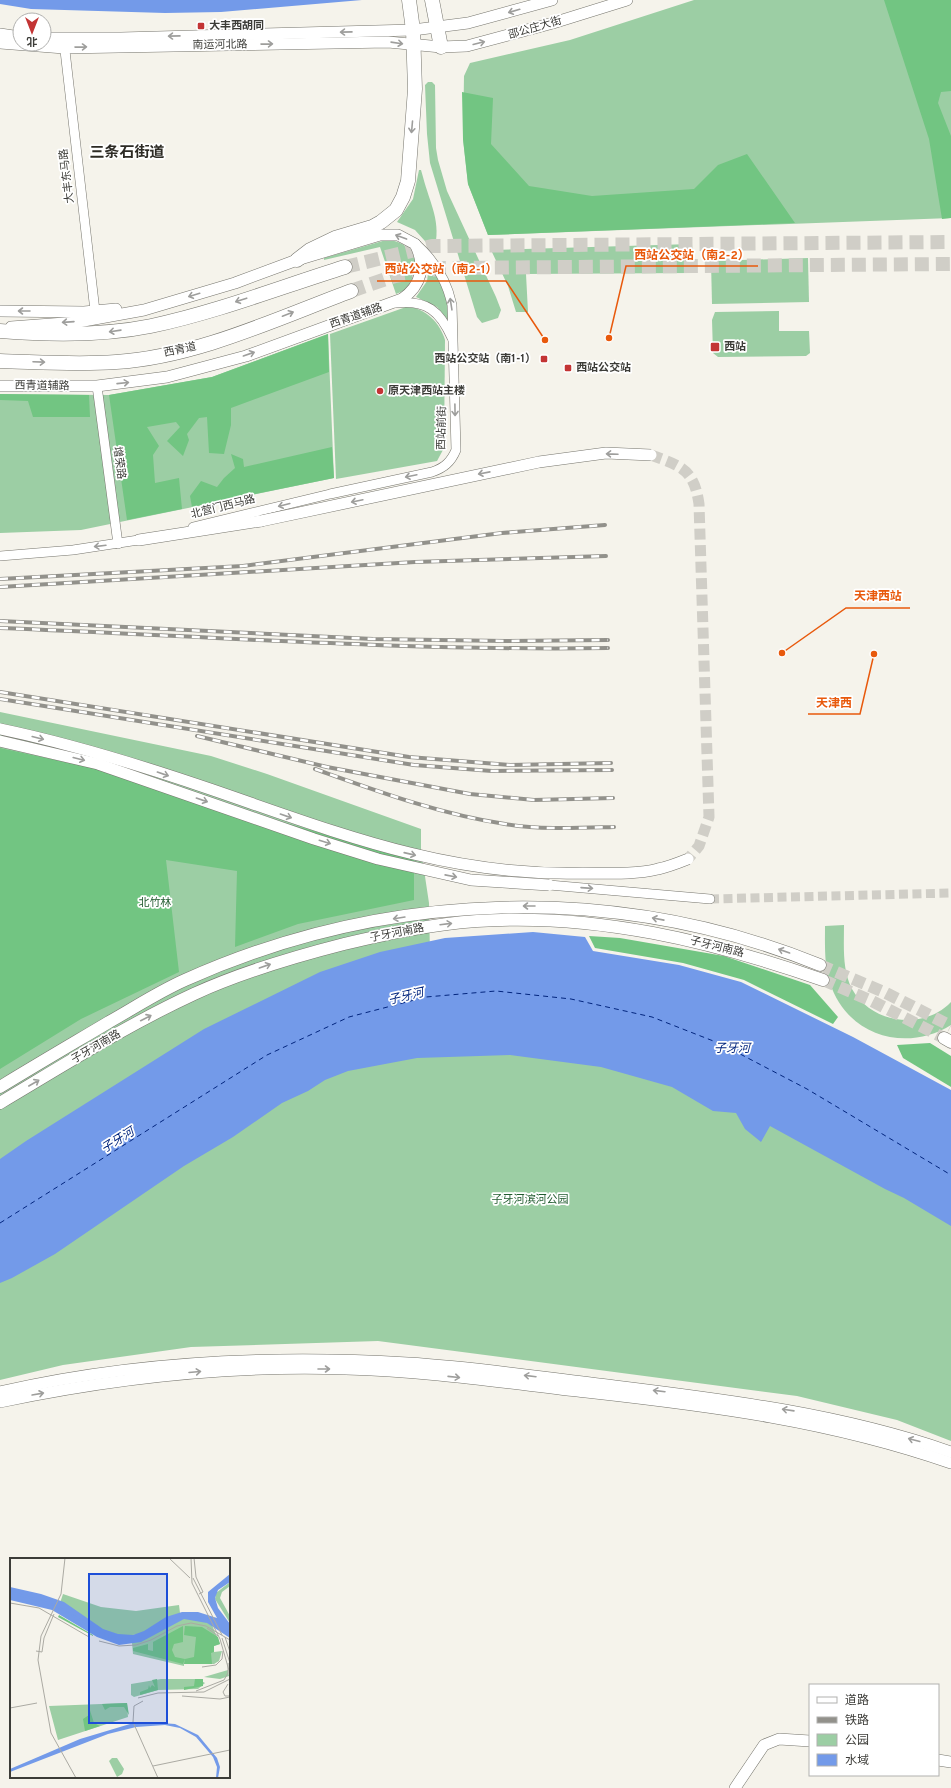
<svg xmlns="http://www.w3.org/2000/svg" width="951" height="1788" font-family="Overpass,'Noto Sans SC',sans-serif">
  <rect width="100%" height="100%" fill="#f5f3eb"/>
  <g fill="#9ccea4">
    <path d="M694,0H951V218L488,235L468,184L463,139L464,76L470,63L570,40Z"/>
    <path d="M428,82H432L435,85L436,148L438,160L447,191L496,297L501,310L498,318L482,323L477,317L430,163L427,134L425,85Z"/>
    <path d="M419,170H421L423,177C430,204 442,222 434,251L415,230L397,222L413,199Z"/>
    <path d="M386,240C420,240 428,284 396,294L380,247L324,260V258Z"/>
    <path d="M692,244L693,273L526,274L528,312H516L508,286L491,250Z"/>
    <path d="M808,258L809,302L712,304L711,261Z"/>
    <path d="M429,266H431C441,283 449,301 450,322L437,307L416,297L427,281Z"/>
    <path d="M406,307C425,307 440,323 445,340L444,448L437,461L336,479L330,334Z"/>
    <path d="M779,311V331H809L810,353L806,356L718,357L713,353L712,320L715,312Z"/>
    <path d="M328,334L334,478L81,530L0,533V394L109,395L212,377Z"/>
    <path d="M0,712L211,756L267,774L421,829V850L429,903L430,955L0,1172Z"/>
    <path d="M844,925C844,946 842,970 852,989C872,1024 923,1031 951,1002V1025C906,1053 847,1036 830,983C824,966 825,944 825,926Z"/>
    <path d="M413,1043L654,1060L951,1206V1441L897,1420L797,1396L378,1341L191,1347L63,1365L0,1380V1272L307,1073Z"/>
  </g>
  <g fill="#72c582">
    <path d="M884,0H951V91L941,92L938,103L951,136V218L942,219L929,139Z"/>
    <path d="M462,92L493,98L491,144L529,186L592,196L694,189L718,165L747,154L795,223L488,235L468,184L463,139Z"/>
    <path d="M328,334L329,372L231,408V425L224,454L209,453L207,417L199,418L187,434L189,440L183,456L167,441L180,427L176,422L147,427L159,446L153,455L155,483L179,478L182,509L127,520L109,395L212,377Z"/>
    <path d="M0,394L89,395L90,417H33L28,401L0,400Z"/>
    <path d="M332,447L334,478L192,507L190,496L201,481L217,487L224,478L235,468L231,454L243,459L244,467Z"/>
    <path d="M0,748L106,771L414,860V900L298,924L235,947L237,871L166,860L179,972L81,1019L0,1069Z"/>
    <path d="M589,936L620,938L724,956L810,985L838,1017L833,1024L744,980L683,963L595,948Z"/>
    <path d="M930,1043L951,1056V1087L903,1058L897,1045Z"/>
  </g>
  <g fill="#739ae9">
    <path d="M0,0H362L221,12L165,13L31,9L0,4Z"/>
    <path d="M533,932L585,937L593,951L679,965L741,982L853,1037L951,1090V1226L904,1198L885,1189L770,1126L761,1142L745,1129L736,1113L713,1111L672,1087L601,1067L510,1055L417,1058L348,1071L325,1080L308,1091L282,1103L233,1137L184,1166L55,1254L12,1278L0,1283V1159L26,1141L204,1029L320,972L380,952L445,938Z"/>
  </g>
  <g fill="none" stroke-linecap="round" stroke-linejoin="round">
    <path stroke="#02257e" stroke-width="1" stroke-dasharray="5 4" stroke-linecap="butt" d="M0,1223L267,1055L349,1017L426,997L496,991L571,999L652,1017L721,1044L807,1089L951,1175"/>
    <path stroke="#d0cec7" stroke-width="9" stroke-dasharray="9 4.5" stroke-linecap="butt" d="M710,899L951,893"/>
    <path stroke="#d0cec7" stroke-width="11" stroke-dasharray="11 5.5" stroke-linecap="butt" d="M651,455C681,466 694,469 699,504L709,817L699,846L688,859"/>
    <g stroke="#d0cec7" stroke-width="12" stroke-dasharray="12 6" stroke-linecap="butt">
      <path d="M820,965L886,993L951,1026"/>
      <path d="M823,980L872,1001L944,1038"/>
    </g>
    <g stroke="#d0cec7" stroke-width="14" stroke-dasharray="14 7" stroke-linecap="butt">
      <path d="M345,267L432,246L951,242"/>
      <path d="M351,291L395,276L443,268L951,264"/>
    </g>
    <g stroke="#76756d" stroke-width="10">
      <g id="minor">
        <path d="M64,42L95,311"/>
        <path d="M396,303C427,300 440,311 452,338"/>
        <path d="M97,386L118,544"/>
        <path d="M193,527L330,494L432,472C444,468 451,462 456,450L452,305C447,281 435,261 416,244"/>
        <path d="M0,556L73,550L145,539"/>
        <path d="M549,885L710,899"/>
      </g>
    </g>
    <g stroke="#76756d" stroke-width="12">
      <g id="tertiary">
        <path d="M0,34L20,37"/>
        <path d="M44,38H121L413,30L468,23L552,0"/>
        <path d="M0,43L64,48L388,42L441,47L467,46L553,23L627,0"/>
        <path d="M0,311L84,312L116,309"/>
        <path d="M0,386H97L167,377L246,356L402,299C422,285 426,265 415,244L398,235H380L297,260L235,283L144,310L78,322L11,327"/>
        <path d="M139,540L261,521"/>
        <path d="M0,1392C134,1361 272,1355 408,1363C477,1367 546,1378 615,1386C729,1400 842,1414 951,1452"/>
        <path d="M0,1402C114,1378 229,1365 346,1369C426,1371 506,1383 586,1392C712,1406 830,1421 951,1463"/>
        <path d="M938,1760L951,1762"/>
        <path d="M735,1788L764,1745L779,1739L810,1741"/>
      </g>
    </g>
    <g stroke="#76756d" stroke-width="13">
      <g id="secondary">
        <path d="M944,1038L951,1042"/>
        <path d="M0,1087C36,1065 72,1044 109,1022C134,1008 158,992 185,980C386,890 615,882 820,965"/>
        <path d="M0,1103C64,1065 127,1025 194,994C242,972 293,957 344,944C387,934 432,924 477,921C596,913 711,941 823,980"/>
      </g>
    </g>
    <g stroke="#76756d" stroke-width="15">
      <g id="primary">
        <path d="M432,0L441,47"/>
        <path d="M297,260L310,250L335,238L372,227L381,222L396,210L403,197L408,181L415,89L413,30L409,0"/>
      </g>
    </g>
    <g stroke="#76756d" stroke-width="15">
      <g id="trunk">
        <path d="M0,331C49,335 102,336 151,326C217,312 281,287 345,267"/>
        <path d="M0,361C38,362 77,365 116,362C196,357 276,319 351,291"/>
      </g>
    </g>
    <use href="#minor" stroke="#fff" stroke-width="9"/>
    <use href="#tertiary" stroke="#fff" stroke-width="11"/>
    <use href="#secondary" stroke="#fff" stroke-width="12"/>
    <use href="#primary" stroke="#fff" stroke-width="14"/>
    <use href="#trunk" stroke="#fff" stroke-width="14"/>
    <g stroke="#92918b" stroke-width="4">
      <g id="rail">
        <path d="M0,579L243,566L502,533L605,525"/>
        <path d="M0,587L415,562L606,556"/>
        <path d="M0,621L373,639L505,641L608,640"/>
        <path d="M0,628C203,636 405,651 608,648"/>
        <path d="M0,692L409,757L510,765L611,763"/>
        <path d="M0,699L414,765L492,771L612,770"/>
        <path d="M197,736L327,767L470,794L534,800L613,798"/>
        <path d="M315,769C377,791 439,814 505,824C541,830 578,828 614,827"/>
      </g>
    </g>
    <use href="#rail" stroke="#fff" stroke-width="2.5" stroke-dasharray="8" stroke-linecap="butt"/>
    <g stroke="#76756d" stroke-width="12" stroke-linecap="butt">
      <g id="tertiary-bridge">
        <path d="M261,521L539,462L606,453L651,455"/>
        <path d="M0,729C72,744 143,766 213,790C338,833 448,877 583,873C607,873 634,875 658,869C668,867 678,863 688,859"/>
        <path d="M0,741L98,764L314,839L378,859L471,880L549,885"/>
      </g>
    </g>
    <use href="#tertiary-bridge" stroke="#fff" stroke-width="11"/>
  </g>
  <defs><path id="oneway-shaft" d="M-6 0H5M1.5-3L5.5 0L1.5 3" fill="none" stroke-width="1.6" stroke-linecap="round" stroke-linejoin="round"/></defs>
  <g stroke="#9e9e9c">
    <use href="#oneway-shaft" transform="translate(514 11) rotate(164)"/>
    <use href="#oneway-shaft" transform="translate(346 32) rotate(179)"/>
    <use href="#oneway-shaft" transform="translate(174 36) rotate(179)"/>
    <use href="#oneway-shaft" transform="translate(397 43) rotate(8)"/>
    <use href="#oneway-shaft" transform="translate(479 43) rotate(-14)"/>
    <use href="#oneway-shaft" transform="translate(267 44) rotate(-1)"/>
    <use href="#oneway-shaft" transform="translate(81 47) rotate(-1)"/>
    <use href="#oneway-shaft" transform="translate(412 127) rotate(95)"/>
    <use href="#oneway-shaft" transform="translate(401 237) rotate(-160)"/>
    <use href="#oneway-shaft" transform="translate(194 295) rotate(163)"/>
    <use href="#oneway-shaft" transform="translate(241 300) rotate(162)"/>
    <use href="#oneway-shaft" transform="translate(451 304) rotate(-99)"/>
    <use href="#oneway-shaft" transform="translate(24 311) rotate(-180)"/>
    <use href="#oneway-shaft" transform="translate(288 314) rotate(-21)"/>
    <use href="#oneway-shaft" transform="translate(68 322) rotate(176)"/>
    <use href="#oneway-shaft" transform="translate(115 331) rotate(172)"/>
    <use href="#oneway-shaft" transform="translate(249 354) rotate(-19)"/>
    <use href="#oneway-shaft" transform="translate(39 362) rotate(2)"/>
    <use href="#oneway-shaft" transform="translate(123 383) rotate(-6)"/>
    <use href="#oneway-shaft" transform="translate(455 410) rotate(89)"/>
    <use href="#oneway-shaft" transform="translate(612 454) rotate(-178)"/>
    <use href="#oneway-shaft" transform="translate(484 473) rotate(169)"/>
    <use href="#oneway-shaft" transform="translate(411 476) rotate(168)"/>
    <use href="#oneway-shaft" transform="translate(357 501) rotate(168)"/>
    <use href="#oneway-shaft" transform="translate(284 505) rotate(166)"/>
    <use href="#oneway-shaft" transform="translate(100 546) rotate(173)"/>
    <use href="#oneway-shaft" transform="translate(38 738) rotate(14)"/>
    <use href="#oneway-shaft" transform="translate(79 759) rotate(14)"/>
    <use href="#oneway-shaft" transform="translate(163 774) rotate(19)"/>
    <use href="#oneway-shaft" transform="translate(202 800) rotate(19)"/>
    <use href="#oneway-shaft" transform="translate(286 816) rotate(19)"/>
    <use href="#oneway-shaft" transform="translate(325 842) rotate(17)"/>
    <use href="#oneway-shaft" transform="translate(410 854) rotate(13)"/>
    <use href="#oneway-shaft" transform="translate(451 876) rotate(11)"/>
    <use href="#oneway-shaft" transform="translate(587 888) rotate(4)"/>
    <use href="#oneway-shaft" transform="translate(529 906) rotate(180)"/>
    <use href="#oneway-shaft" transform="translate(399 918) rotate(171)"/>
    <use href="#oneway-shaft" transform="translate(658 919) rotate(-169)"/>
    <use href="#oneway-shaft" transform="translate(446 924) rotate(-7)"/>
    <use href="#oneway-shaft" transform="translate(784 951) rotate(-161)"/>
    <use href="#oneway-shaft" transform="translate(265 966) rotate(-19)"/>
    <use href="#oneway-shaft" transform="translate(146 1018) rotate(-27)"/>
    <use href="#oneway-shaft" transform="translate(34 1083) rotate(-30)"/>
    <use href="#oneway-shaft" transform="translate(324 1369)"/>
    <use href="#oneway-shaft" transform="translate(195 1372) rotate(-5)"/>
    <use href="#oneway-shaft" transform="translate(530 1376) rotate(-173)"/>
    <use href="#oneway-shaft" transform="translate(454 1377) rotate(6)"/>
    <use href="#oneway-shaft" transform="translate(659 1391) rotate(-173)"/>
    <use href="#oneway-shaft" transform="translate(38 1394) rotate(-10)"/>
    <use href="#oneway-shaft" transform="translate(788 1410) rotate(-172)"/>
    <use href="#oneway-shaft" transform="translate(914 1440) rotate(-165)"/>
  </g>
  <g fill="#c33434" stroke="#fff" stroke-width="1.5">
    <rect x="197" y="22" width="8" height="8" rx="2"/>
    <rect x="710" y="342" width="10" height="10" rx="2"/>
    <rect x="540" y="355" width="8" height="8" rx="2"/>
    <rect x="564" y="364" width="8" height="8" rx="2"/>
    <circle cx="380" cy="391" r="4"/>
  </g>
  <g text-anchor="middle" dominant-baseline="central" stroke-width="3.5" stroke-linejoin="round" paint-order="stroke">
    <g font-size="11" font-weight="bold" fill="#3c3c38" stroke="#fff" text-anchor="start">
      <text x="209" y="26">大丰西胡同</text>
      <text x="724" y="347">西站</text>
      <text x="536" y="359" text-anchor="end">西站公交站（南1-1）</text>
      <text x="576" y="368">西站公交站</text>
      <text x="388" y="391">原天津西站主楼</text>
    </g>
    <g font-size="11" fill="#3c3c38" stroke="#fff">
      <text transform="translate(535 28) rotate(-16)">邵公庄大街</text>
      <text transform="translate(220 45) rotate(-1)">南运河北路</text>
      <text transform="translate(67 176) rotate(-97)">大丰东马路</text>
      <text transform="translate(356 316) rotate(-19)">西青道辅路</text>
      <text transform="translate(180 350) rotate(-12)">西青道</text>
      <text transform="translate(42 386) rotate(1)">西青道辅路</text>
      <text transform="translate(442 428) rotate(-89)">西站前街</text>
      <text transform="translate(119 463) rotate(82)">增荣路</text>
      <text transform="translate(223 507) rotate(-14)">北营门西马路</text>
      <text transform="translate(397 933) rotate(-11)">子牙河南路</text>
      <text transform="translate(717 947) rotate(14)">子牙河南路</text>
      <text transform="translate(96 1047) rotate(-30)">子牙河南路</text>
    </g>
    <g font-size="11" fill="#215b2f" stroke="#fff">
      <text x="155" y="903">北竹林</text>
      <text x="530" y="1200">子牙河滨河公园</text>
    </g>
    <g font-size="12" font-style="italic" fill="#02257e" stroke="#fff">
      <text transform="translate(406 997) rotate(-13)">子牙河</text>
      <text x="732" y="1049">子牙河</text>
      <text transform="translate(118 1141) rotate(-32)">子牙河</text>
    </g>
    <g font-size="15" font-weight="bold" fill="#2d2b25" stroke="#fff">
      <text x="127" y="153">三条石街道</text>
    </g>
  </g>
  <g transform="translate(10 1558)">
    <rect width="220" height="220" fill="#f5f3eb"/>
    <path d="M220,24V28L212,34L210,40L220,58V65L205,41L206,35ZM53,36L91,49L126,53L169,47L170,55L132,76L113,78L86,70L50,45ZM175,60L194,63L202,67L210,86L204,88V94L212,93L209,103L204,106H174V108L123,96L122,85ZM218,112L219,118L210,121L194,119ZM151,121H188L195,125L188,131L148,132L124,139L121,137V126ZM117,145L118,159L48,182L39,148ZM102,200H107L114,211L112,216L107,219L99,203Z" fill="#9ccea4"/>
    <path d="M49,57L83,77V78L48,59ZM173,68V84L164,86L162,92L165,99L175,101L173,106L123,93V90L138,86V92L143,93V84ZM175,68L192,69L208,79L210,86L204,88V94L201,95L202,106H174L175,101L184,99L186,79L174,77ZM147,121L148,132L130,137V134L138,131L139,127L140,130L142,127L145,129L142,122ZM185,121H193V128L174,132V129L184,128ZM117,145L119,157L114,149H100L95,152L92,146ZM78,146L84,165L90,168L75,173L73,161L79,157Z" fill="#72c582"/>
    <path d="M220,16V24L208,32L205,40L208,50L220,66V80L197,65L174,61L131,84L109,87L87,79L42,52L0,42V29L31,36L54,44L93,71L108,76L123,77L134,73L156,59L172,54H188L207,60L198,44V34ZM139,164L165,166L188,177L207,200L210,209L208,220H206L207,209L203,199L186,179L170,170L155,167L126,169L98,176L0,214V211L70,181L120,166Z" fill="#739ae9"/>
    <path fill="none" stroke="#739ae9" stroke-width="2" d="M0,34L45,47M48,49L98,78L116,82L129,80L168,58L185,57L199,62M209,67L220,74"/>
    <path fill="none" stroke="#abaaa3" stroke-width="1" d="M55,0L51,36L31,78L28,102L41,175L66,220M159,0L180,20M181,0L182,25L210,81L220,116M184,0L186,19L193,34L189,36M183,20L212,77M0,45L29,50L79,79M197,70L208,78M215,79L220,94M212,80L220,105M89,83L109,88L126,87L141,82L167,68L181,65L196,68L220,82M26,93L32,94L34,80L44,56M192,109L206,107L212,101L213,93M218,126L213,134L215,138H220M186,133L214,122L218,115V105M172,138L210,141L220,139M128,140L148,135L194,134L220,121M133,143L124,148L123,164L148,220M0,150L27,145M143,208L220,192"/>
    <path fill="#1d4ed8" fill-opacity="0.15" stroke="#1d4ed8" stroke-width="2" d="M79,16H157V165H79Z"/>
    <rect width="220" height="220" fill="none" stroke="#3c3c38" stroke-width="2"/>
  </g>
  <path fill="none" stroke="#e8590c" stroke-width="1.5" d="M609 338L626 266H758M545 340L506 281H377M782 653L846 608H910M874 654L860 714H808"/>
  <g fill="#e8590c" stroke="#fff" stroke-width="1.5">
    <circle cx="609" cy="338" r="4"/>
    <circle cx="545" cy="340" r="4"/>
    <circle cx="782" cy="653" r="4"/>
    <circle cx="874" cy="654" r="4"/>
  </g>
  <g font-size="12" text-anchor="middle" font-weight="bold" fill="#e8590c" stroke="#fff" stroke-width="3.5" stroke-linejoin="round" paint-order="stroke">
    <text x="692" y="259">西站公交站（南2-2）</text>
    <text x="441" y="273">西站公交站（南2-1）</text>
    <text x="878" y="600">天津西站</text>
    <text x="834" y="707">天津西</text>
  </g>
  <rect x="809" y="1684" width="130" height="92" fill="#ffffff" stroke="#b1b1af"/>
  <rect x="817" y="1697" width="20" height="6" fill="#ffffff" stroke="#b1b1af"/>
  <text x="845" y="1704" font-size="12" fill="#3c3c38">道路</text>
  <rect x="817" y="1717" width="20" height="6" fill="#92918b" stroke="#b1b1af"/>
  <text x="845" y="1724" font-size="12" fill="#3c3c38">铁路</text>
  <rect x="817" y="1734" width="20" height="12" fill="#9ccea4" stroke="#b1b1af"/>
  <text x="845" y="1744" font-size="12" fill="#3c3c38">公园</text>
  <rect x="817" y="1754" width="20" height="12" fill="#739ae9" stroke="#b1b1af"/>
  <text x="845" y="1764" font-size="12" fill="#3c3c38">水域</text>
  <g transform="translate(32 32) rotate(180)"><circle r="19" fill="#ffffff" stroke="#b1b1af"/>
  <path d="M0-3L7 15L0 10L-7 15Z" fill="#c33434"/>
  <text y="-6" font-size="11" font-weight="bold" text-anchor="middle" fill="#3c3c38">北</text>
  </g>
</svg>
